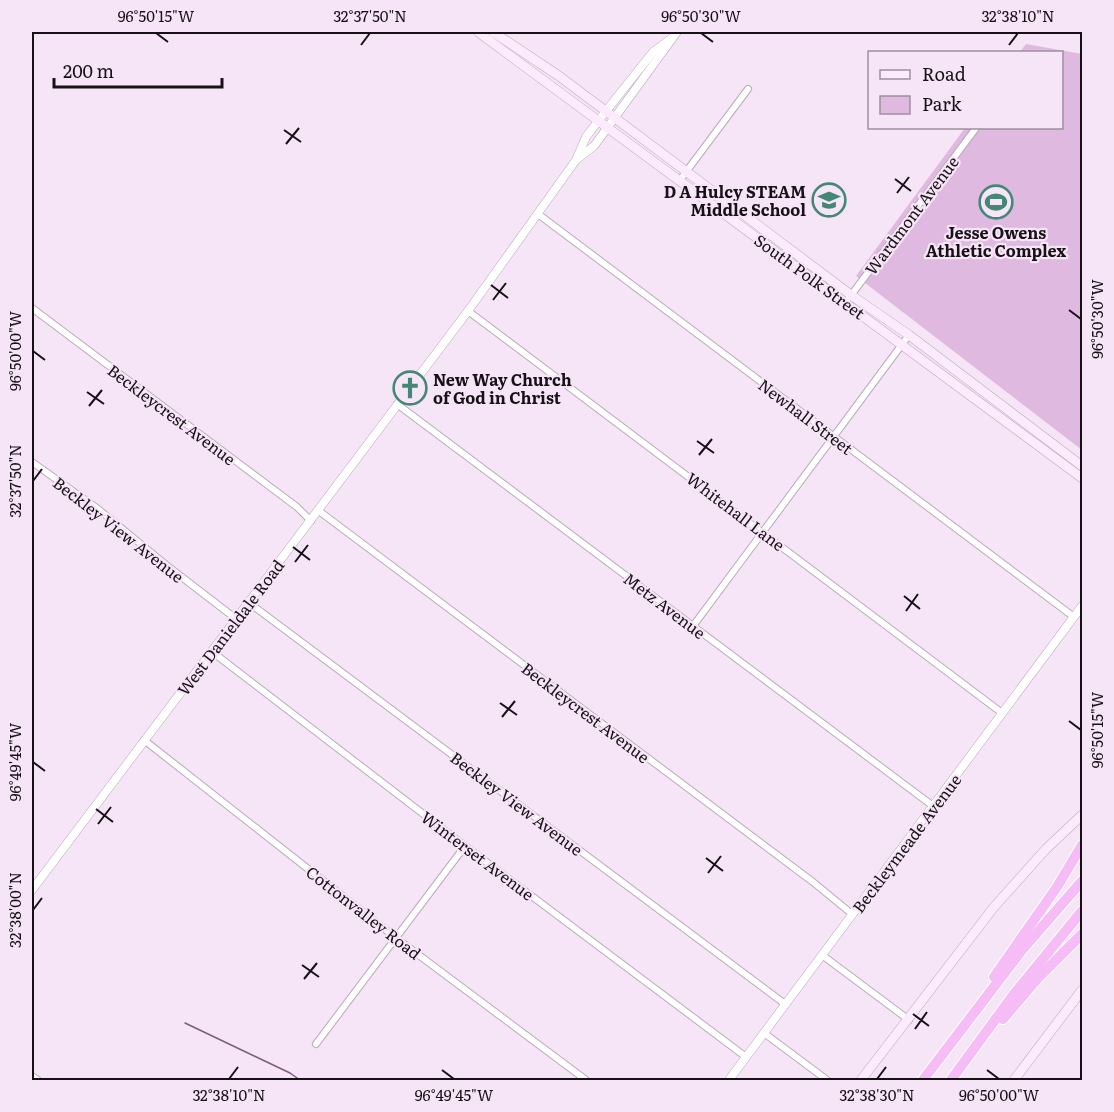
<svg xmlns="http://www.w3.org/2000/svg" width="1114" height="1112" font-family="Literata,serif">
  <rect width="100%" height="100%" fill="#f6e5f6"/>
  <path fill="#dfb9df" d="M1026,44L1082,54V450L856,276L965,128H1062V52H1020Z"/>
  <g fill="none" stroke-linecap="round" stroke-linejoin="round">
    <path stroke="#7a5d7b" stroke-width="1.5" d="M185,1023L290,1073L300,1080"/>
    <g stroke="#bab" stroke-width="8">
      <g id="minor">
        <path d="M680,180L748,89"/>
        <path d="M538,214L1074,617"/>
        <path d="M849,298L976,128"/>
        <path d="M32,308L297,507L311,521"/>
        <path d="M468,311L1002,713"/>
        <path d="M397,404L933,806"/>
        <path d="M32,462L98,509L170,568L235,618"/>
        <path d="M319,511L813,882L852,914"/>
        <path d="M248,602L785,1004"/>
        <path d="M693,626L909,335"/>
        <path d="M211,651L465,846L746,1057"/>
        <path d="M144,740L396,938L586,1080"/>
        <path d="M822,955L909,1020"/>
        <path d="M764,1033L827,1080"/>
        <path d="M316,1044L465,846"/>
        <path d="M32,1076L38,1080"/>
      </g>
    </g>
    <g stroke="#bab" stroke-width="9">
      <g id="tertiary">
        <path d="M577,159L594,146L677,32"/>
        <path d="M32,890L468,311L576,160L586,137L606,111L653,52L672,38"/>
        <path d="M729,1080L1082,606"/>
      </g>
    </g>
    <g stroke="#bab" stroke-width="10">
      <g id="secondary">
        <path d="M478,32C679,182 882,328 1082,478"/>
        <path d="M493,32L559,76L851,295L909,335L1082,466"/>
        <path d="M861,1080L994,907L1046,849L1082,815"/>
        <path d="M1014,1080L1082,990"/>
      </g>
    </g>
    <g stroke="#fff" stroke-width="12">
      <g id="motorway">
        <path d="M994,977L1057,887L1082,845"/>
        <path d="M1003,1019L1038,978L1082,934"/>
        <path d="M923,1080L1022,950L1082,881"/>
        <path d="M951,1080L1014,994L1082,911"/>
      </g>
    </g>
    <use href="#minor" stroke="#fff" stroke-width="6"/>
    <use href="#tertiary" stroke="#fff" stroke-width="8"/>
    <use href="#secondary" stroke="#fcebfc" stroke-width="9"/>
    <use href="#motorway" stroke="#f5bcf6" stroke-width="10"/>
  </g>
  <path fill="none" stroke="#171117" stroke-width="2" d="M156,33L168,42M701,33L713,42M361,45L370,33M1009,45L1018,33M284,130L301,142M286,144L299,128M895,179L911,191M897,193L909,177M491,285L508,298M493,300L506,283M1069,310L1081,319M33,351L45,360M87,392L104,404M89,406L102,390M697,441L714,453M699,455L712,439M33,481L42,469M293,547L310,560M295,562L308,545M904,596L920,609M906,611L918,594M500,703L517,715M502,717L515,701M1069,721L1081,730M33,762L45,771M96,809L113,822M98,824L111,807M706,858L723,871M708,873L721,856M33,910L42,898M302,965L319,977M304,979L317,963M913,1014L929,1026M915,1029L927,1012M442,1070L454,1079M987,1070L999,1079M229,1079L238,1067M877,1079L886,1067"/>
  <defs>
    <g id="school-ring" transform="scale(1.725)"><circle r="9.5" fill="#f6e5f6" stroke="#458777" stroke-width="1.5"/><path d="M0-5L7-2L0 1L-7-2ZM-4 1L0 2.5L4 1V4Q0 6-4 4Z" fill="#458777"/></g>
    <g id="stadium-ring" transform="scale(1.725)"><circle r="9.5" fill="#f6e5f6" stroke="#458777" stroke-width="1.5"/><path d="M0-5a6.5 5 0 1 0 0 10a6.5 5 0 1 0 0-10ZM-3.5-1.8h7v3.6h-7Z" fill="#458777"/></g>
    <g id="church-ring" transform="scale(1.725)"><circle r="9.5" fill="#f6e5f6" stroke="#458777" stroke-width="1.5"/><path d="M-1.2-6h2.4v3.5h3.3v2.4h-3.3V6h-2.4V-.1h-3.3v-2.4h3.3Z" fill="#458777"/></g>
  </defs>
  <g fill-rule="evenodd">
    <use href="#school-ring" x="829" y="200"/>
    <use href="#stadium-ring" x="996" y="202"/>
    <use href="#church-ring" x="410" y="388"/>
  </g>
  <g text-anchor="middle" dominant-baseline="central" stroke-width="4.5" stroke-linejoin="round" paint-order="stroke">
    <g font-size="16" font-weight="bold" fill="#171117" stroke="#f6e5f6" text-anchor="end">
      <text x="806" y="191">D A Hulcy STEAM<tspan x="806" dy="18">Middle School</tspan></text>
      <text x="996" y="232" text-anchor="middle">Jesse Owens<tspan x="996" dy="18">Athletic Complex</tspan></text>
      <text x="433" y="379" text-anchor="start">New Way Church<tspan x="433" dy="18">of God in Christ</tspan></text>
    </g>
    <g font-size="16" fill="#171117" stroke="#f6e5f6">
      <text transform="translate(911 215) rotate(-53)">Wardmont Avenue</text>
      <text transform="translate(810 276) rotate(36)">South Polk Street</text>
      <text transform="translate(172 414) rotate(37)">Beckleycrest Avenue</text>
      <text transform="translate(806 416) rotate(37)">Newhall Street</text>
      <text transform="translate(736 511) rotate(37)">Whitehall Lane</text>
      <text transform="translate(119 529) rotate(38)">Beckley View Avenue</text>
      <text transform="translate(665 605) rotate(37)">Metz Avenue</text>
      <text transform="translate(230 627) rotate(-53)">West Danieldale Road</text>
      <text transform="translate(586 712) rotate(37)">Beckleycrest Avenue</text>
      <text transform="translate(517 803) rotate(37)">Beckley View Avenue</text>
      <text transform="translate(906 843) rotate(-53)">Beckleymeade Avenue</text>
      <text transform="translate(478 855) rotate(37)">Winterset Avenue</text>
      <text transform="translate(364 912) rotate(38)">Cottonvalley Road</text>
    </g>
  </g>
  <rect width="1114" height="1112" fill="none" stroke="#f6e5f6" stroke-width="66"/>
  <rect x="868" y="51" width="195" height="78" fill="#f6e5f6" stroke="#9d909d" stroke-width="1.5"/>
  <rect x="880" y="70" width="30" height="9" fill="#fcebfc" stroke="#9d909d" stroke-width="1.5"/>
  <text x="922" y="81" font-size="18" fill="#171117">Road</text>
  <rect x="880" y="96" width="30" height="18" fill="#dfb9df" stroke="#9d909d" stroke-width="1.5"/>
  <text x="922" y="111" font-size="18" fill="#171117">Park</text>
  <path d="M54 78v9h168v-9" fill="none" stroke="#171117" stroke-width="3"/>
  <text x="63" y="78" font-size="18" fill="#171117" stroke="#f6e5f6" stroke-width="4.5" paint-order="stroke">200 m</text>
  <rect x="33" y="33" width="1048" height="1046" fill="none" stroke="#171117" stroke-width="2"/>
  <g font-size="15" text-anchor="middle" fill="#171117">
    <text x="156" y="22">96°50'15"W</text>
    <text x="370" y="22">32°37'50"N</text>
    <text x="701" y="22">96°50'30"W</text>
    <text x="1018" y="22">32°38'10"N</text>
    <text transform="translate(1098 319) rotate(-90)" y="5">96°50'30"W</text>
    <text transform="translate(16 351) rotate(-90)" y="5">96°50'00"W</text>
    <text transform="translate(16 481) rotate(-90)" y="5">32°37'50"N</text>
    <text transform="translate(1098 730) rotate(-90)" y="5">96°50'15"W</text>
    <text transform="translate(16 762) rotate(-90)" y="5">96°49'45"W</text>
    <text transform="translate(16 910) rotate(-90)" y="5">32°38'00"N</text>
    <text x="229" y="1101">32°38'10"N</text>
    <text x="454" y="1101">96°49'45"W</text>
    <text x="877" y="1101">32°38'30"N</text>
    <text x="999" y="1101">96°50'00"W</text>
  </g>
</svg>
